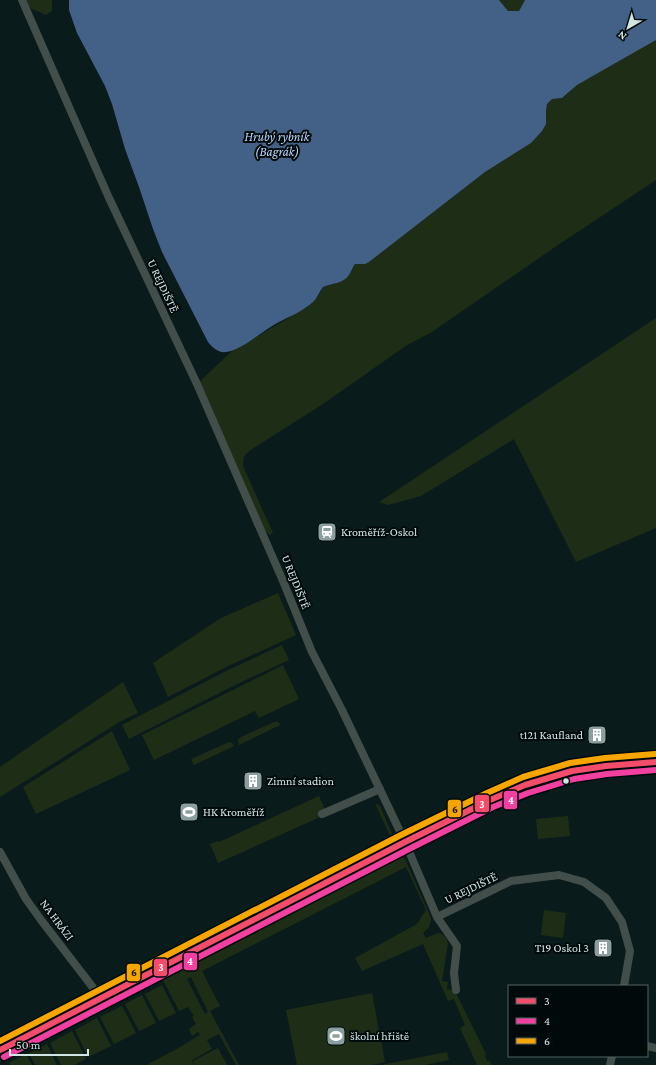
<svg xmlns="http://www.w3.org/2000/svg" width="656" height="1065" font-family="'Crimson Pro',serif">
  <rect width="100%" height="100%" fill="#0a1b1b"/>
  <g fill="#1e2e16" fill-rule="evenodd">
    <path d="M22,0H52V11L46,15L23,5Z"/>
    <path d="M499,0H525L519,11H508Z"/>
    <path d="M656,40V180L555,247L432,332L407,345L323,404L252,449L244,456L243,466L273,533L270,535L257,523L197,384L232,351L309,306L319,295L323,287C334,283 340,284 349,275C352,272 352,267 355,264H362L369,262L485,172L531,143L546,124V111L547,104L552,99L562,98L577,85Z"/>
    <path d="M656,318V528L576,562L514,439L421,496L388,505L379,502Z"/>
    <path d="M278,593L296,635L226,667L168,697L153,663L221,618Z"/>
    <path d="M282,645L289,660L235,685L129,739L122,725L228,670Z"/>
    <path d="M283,665L299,699L259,718L255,711L154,760L142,735Z"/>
    <path d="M123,682L138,713L121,721L0,797V767Z"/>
    <path d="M274,722H278L280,725L239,745L238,740L241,737Z"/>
    <path d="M112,731L130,770L36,814L23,787Z"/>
    <path d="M229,742L232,743L234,746L194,765L191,759Z"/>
    <path d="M319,796L327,814L218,863L210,844L218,841L219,842Z"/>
    <path d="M375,803L380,806L393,836L391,844L386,848L110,988L105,989L100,987L341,863L343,866L386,844L390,836Z"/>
    <path d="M568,816L570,836L538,839L536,819Z"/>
    <path d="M395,856H401L405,859L431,918C431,925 429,928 423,933L426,938L438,933C444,934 447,938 448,944L442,981L448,982L447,989L455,991L486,1054L485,1056L487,1061H490L491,1065H477L460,1028L465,1025L454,999L448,1001L423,944L362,971L355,958L417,924L426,910L406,867L202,971L220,1006L210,1011L239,1065H236L219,1034L207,1040L212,1049L192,1060L194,1065H146L175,1050L200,1035L198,1032L192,1036L189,1030L190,1028L196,1024L192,1017L194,1016L188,1007L179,1011L160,974L388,858ZM191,977L208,1012L205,1014L187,979Z"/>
    <path d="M544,910L566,913L563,938L541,935Z"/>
    <path d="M162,985L176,1013L159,1021L145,994Z"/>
    <path d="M91,991V997L88,1000L16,1036L20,1032V1030L18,1031V1030Z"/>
    <path d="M372,993L385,1062L372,1065H297L286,1010Z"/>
    <path d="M142,995L156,1023L139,1031L125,1004Z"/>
    <path d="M122,1006L136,1033L114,1044L100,1017Z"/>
    <path d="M97,1018L111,1046L88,1057L75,1030Z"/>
    <path d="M72,1031L86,1059L74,1065H61L50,1043Z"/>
    <path d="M42,1034L45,1041L29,1049L28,1043L31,1040Z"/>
    <path d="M47,1044L57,1065H35L29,1053Z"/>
    <path d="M218,1048L227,1065H195L193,1061Z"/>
    <path d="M447,1052L449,1060L425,1065H381Z"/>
    <path d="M26,1054L32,1065H10L9,1063Z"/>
  </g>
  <path fill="#436187" d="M69,0H499L508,11H519L525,0H656V40L577,85L562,98L552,99L547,104L546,111V124L542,131L531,143L485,172L369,262L365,264H355C352,267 352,271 349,275C343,284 332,283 323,287C319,292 318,297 313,302C303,311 291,316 279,322C265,329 240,351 226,352C218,353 213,348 208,342L162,252L153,229L139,187L125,149L112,104L105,86L77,33L69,10Z"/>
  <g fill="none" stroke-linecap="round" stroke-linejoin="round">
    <g stroke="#424e4a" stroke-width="8">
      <path d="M22,0L109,198L197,384L283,581L312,652L342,710L405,842L437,917L511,881L559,875L584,882L606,898L622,922L630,951L624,986"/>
      <path d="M322,814L380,789"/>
      <path d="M0,852L26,899L41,920L101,998"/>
      <path d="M437,917L457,946L454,973L456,990"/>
      <path d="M647,1046L656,1048"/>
      <path d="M0,1050L405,842L490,800L525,785L572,771L606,766L656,762"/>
      <path d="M610,1065L612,1056"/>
    </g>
    <g stroke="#000a0a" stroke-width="9">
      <path id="bus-1" d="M0,1050L405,842L490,800L525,785L572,771L606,766L656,762"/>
    </g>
    <g stroke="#000a0a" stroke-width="9">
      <path id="bus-2" d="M4,1057L409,849L493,807L528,793L574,779L607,774L656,770"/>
    </g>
    <g stroke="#000a0a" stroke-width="9">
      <path id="bus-3" d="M0,1041L401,835L487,793L523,777L570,763L605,758L655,754"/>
    </g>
    <use href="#bus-1" stroke="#f44d6c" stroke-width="6"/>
    <use href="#bus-2" stroke="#f240a1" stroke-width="6"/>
    <use href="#bus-3" stroke="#f7a600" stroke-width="6"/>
  </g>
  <defs>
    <g id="station-square" transform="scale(1)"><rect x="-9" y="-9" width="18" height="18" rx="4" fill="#8b9f9e" stroke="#000a0a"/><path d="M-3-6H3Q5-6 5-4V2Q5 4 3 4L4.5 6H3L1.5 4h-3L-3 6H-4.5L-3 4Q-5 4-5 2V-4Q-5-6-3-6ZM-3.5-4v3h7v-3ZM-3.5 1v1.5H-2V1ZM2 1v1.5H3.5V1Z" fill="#fff"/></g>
    <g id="building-square" transform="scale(1)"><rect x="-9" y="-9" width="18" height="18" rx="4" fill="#8b9f9e" stroke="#000a0a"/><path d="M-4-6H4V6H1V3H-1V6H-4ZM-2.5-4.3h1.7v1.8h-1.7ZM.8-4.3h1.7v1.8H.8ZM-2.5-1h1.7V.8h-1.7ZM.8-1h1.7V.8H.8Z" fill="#fff"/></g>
    <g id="stadium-square" transform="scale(1)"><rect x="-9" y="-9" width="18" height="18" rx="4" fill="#8b9f9e" stroke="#000a0a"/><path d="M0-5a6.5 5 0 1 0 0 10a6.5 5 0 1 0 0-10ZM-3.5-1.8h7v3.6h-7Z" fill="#fff"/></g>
  </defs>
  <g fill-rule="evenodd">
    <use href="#station-square" x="327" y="532"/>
    <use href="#building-square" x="597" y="735"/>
    <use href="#building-square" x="253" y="781"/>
    <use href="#stadium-square" x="189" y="812"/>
    <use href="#building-square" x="603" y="948"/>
    <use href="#stadium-square" x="336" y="1036"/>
  </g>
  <circle fill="#d0e6e5" stroke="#000a0a" stroke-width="1.5" cx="566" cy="781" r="3.5"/>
  <g text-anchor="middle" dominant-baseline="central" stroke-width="4" stroke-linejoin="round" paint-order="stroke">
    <g font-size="12" fill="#d0e6e5" stroke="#000a0a">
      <text transform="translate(163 286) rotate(65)">U REJDIŠTĚ</text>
      <text transform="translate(296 582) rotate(68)">U REJDIŠTĚ</text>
      <text transform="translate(471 888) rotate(-26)">U REJDIŠTĚ</text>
      <text transform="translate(57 920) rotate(53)">NA HRÁZI</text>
    </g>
    <g font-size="12" fill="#d0e6e5" stroke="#000a0a" text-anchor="start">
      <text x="341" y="532">Kroměříž-Oskol</text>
      <text x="583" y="735" text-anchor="end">t121 Kaufland</text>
      <text x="267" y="781">Zimní stadion</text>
      <text x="203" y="812">HK Kroměříž</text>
      <text x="589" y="948" text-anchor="end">T19 Oskol 3</text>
      <text x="350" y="1036">školní hřiště</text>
    </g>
    <g font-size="13" font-style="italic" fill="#b9d6fe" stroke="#000a0a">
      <text x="277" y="136">Hrubý rybník<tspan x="277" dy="15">(Bagrák)</tspan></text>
    </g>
  </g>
  <g stroke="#000a0a" stroke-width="1.5">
    <rect x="503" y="790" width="15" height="20" rx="4" fill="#f240a1"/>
    <rect x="474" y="794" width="16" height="19" rx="4" fill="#f44d6c"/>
    <rect x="447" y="799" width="15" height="19" rx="4" fill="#f7a600"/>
    <rect x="183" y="952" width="15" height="19" rx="4" fill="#f240a1"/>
    <rect x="153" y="958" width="15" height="19" rx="4" fill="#f44d6c"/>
    <rect x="126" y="963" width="15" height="19" rx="4" fill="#f7a600"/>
  </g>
  <g font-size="11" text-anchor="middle" font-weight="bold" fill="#fff">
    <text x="511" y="804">4</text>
    <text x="482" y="808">3</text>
    <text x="190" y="965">4</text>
    <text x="161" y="971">3</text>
  </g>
  <g font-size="11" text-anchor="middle" font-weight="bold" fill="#111">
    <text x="455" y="813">6</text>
    <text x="134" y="976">6</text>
  </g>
  <rect x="508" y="985" width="140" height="72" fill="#000a0a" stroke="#536262"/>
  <rect x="516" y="998" width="20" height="6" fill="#f44d6c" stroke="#536262"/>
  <text x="544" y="1005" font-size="12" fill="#d0e6e5">3</text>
  <rect x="516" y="1018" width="20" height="6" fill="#f240a1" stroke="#536262"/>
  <text x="544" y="1025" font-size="12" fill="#d0e6e5">4</text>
  <rect x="516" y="1038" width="20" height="6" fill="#f7a600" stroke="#536262"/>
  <text x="544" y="1045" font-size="12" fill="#d0e6e5">6</text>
  <g transform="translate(628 28) rotate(218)" stroke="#000a0a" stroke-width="3" paint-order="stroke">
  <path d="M0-3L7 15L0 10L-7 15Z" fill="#d0e6e5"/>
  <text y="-6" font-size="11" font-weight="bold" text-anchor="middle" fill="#d0e6e5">N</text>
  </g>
  <path d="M10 1049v6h78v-6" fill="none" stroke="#d0e6e5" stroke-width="2"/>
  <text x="16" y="1049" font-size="12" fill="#d0e6e5" stroke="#000a0a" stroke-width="3" paint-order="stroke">50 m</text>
</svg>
